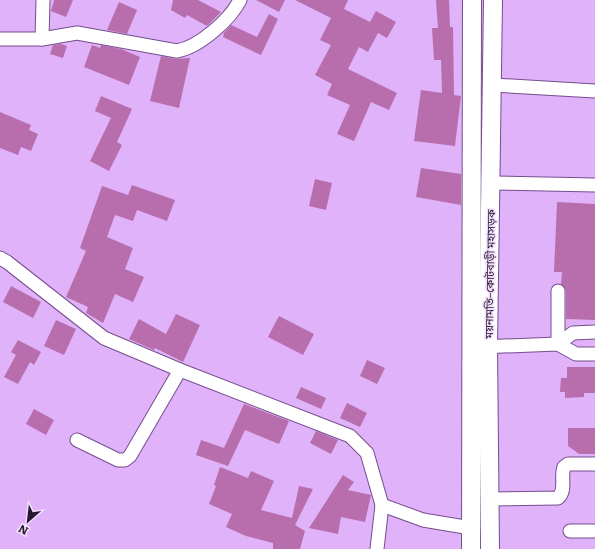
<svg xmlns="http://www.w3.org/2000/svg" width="595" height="549" font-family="Literata,'Noto Sans Bengali',serif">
  <rect width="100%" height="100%" fill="#dfb2f9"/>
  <g fill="#b86ead">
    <path d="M54,0H73L66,17L51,11Z"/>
    <path d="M173,0H198L221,12L207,26L187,15L185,18L171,10Z"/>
    <path d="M256,0H285L279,12Z"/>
    <path d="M295,0H348L344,9L370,22L376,11L396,22L387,38L378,33L368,52L359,47L348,69L397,93L389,110L371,102L354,141L337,134L350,105L327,95L332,84L315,75L331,45L320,40L331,18Z"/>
    <path d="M436,0H449L450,27H453L454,95L461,96L455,146L414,141L421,90L442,93L441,60H434L432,28H438Z"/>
    <path d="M119,2L137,10L127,34L107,30Z"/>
    <path d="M269,14L278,19L261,55L223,37L224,34H223L231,25L257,37Z"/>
    <path d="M61,44L67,46L63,58L50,54L53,45Z"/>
    <path d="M92,45L100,48L101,45L121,49L140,57L129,85L84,67Z"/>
    <path d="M161,56L176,59L190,58L179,108L150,101Z"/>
    <path d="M101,96L132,109L117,142L122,145L109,171L90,161L111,118L95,111Z"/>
    <path d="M0,112L31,125L29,130L38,134L31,151L21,147L18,155L0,148Z"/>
    <path d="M421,168L461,174V205L416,197Z"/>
    <path d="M315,179L332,183L326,210L309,206Z"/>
    <path d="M132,185L175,200L167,221L137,210L133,221L115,215L107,237L133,248L125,269L144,277L133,302L115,294L103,323L86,313L88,307L66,297L86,251L80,248L102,186L128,195Z"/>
    <path d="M557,202L595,204V320L566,319V291L561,284L562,272H554Z"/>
    <path d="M11,286L41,302L33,318L3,302Z"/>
    <path d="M176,314L200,325L183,362L155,348L154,350L129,339L139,319L166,334Z"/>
    <path d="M279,316L314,334L303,355L268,337Z"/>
    <path d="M56,320L76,329L64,355L44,346Z"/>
    <path d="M18,340L41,352L34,365L30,362L18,384L4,377L16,355L11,352Z"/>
    <path d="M367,360L385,368L377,384L360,376Z"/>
    <path d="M567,367H595V393H584V397L565,398V392H560L561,378H567Z"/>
    <path d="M301,387L326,398L321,409L296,398Z"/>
    <path d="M347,403L367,413L360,427L340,418Z"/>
    <path d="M244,404L289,421L279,444L245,430L228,466L196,455L201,440L224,448Z"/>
    <path d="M34,409L54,420L46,435L26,424Z"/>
    <path d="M568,428H595V454H579L568,446Z"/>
    <path d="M316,431L338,440L331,454L310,443Z"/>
    <path d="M220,467L248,478L251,471L274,481L261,510L292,518L299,486L313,489L295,525L305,531L300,549H273V543L246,536L226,527L232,514L209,504L216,486L214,485Z"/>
    <path d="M343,475L354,482L348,490L371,495L365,522L341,517L338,534L309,528Z"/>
  </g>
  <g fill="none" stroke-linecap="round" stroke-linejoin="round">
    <g stroke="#764d8d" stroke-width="15">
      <g id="street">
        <path d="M0,39H42L77,33L177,51C199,47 230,20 240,0"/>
        <path d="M42,39L43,0"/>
        <path d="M493,85L595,91"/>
        <path d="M491,183L595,185"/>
        <path d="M0,258L7,262L104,338L180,370L350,436L367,453L382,505L377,549"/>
        <path d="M558,344V291"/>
        <path d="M558,344L573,333L595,332"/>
        <path d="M479,347L558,344L576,354H595"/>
        <path d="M77,440L118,460H125L130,456L180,370"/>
        <path d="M490,499L558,498C567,490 560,477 564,467L568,464H595"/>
        <path d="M382,505L423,520L471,528"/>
        <path d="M570,531H595"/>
      </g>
    </g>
    <g stroke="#764d8d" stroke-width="20">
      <g id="secondary">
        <path d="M471,549L472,0"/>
        <path d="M490,549L488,347L493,0"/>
      </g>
    </g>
    <use href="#street" stroke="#fff" stroke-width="13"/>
    <use href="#secondary" stroke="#fff" stroke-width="18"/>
  </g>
  <g text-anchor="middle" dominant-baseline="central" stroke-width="3" stroke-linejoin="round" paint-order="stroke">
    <g font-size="11" fill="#291833" stroke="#f1dffc">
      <text transform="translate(489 274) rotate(-89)">ময়নামতি–কোটবাড়ী মহাসড়ক</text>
    </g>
  </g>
  <g transform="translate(28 521) rotate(208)" stroke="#f1dffc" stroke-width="3" paint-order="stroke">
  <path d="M0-3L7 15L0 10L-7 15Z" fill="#291833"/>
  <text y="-6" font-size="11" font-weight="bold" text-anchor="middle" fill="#291833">N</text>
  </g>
</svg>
